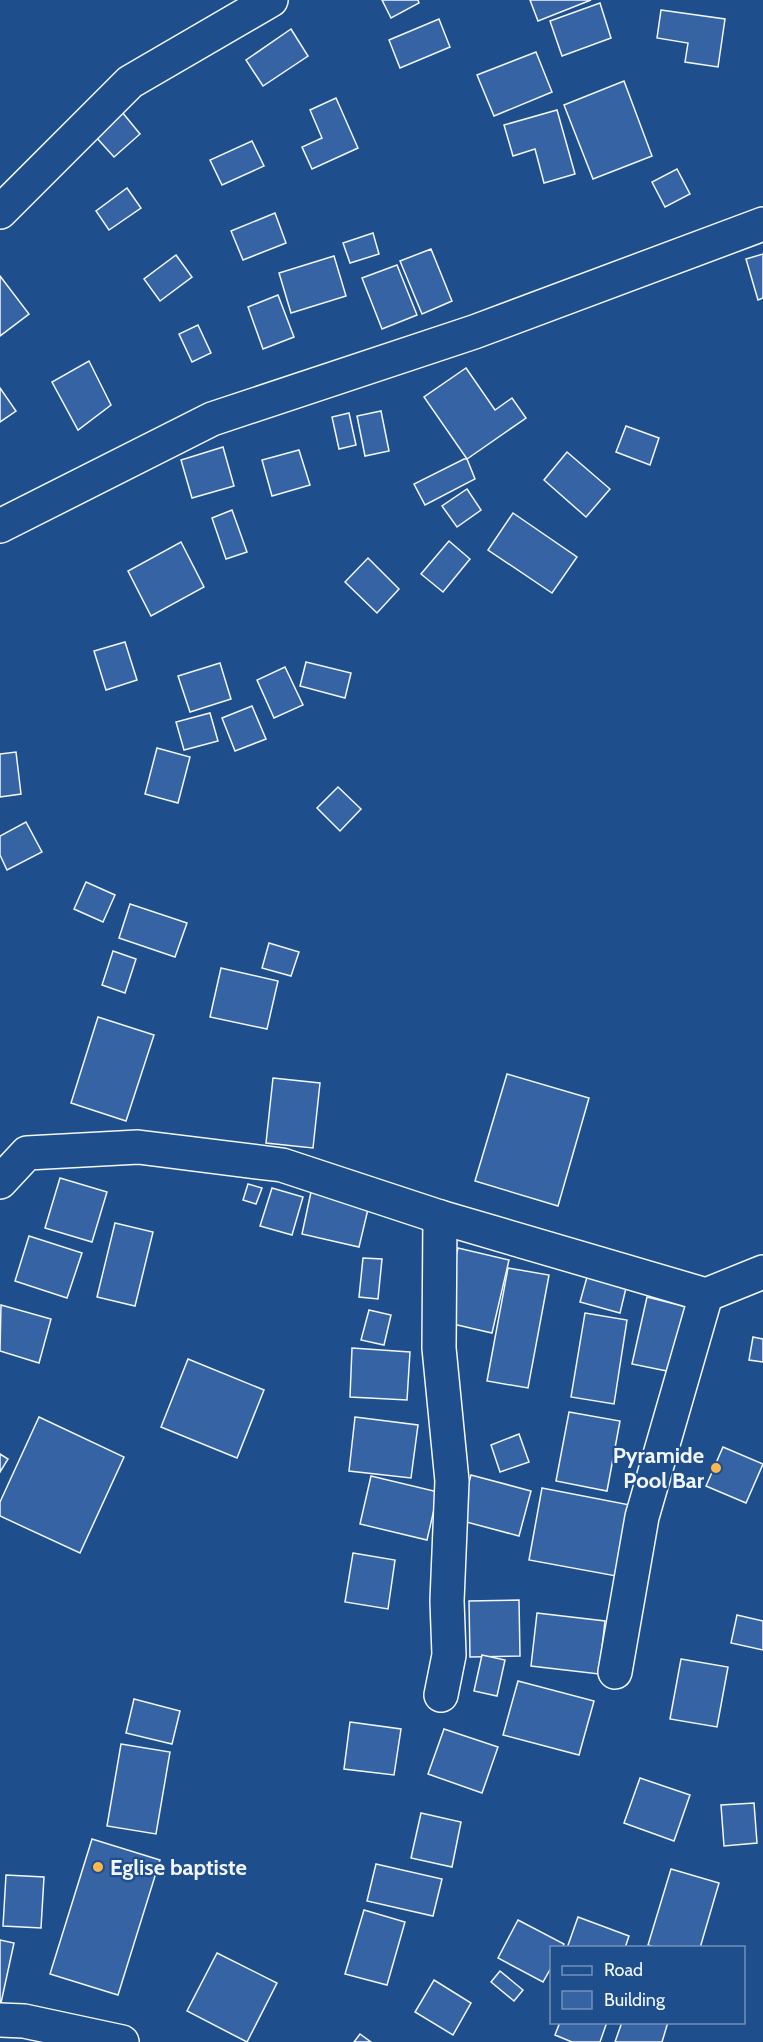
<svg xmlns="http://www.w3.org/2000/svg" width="763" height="2042" font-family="Cabin,sans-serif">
  <rect width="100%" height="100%" fill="#1f4e8c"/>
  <g fill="#3563a3" stroke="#f2f6ff" stroke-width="1.5">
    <path d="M382,0H418L419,3L391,18Z"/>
    <path d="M530,0H591L538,21Z"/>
    <path d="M600,3L611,38L562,56L550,21Z"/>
    <path d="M661,10L725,19L718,67L685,62L688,43L657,38Z"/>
    <path d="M439,19L450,47L400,68L389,40Z"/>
    <path d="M291,29L308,56L263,86L246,60Z"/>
    <path d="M536,52L552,92L494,116L477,75Z"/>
    <path d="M624,81L652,156L593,179L564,105Z"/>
    <path d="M336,98L358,148L312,169L302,147L322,138L310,110Z"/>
    <path d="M557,110L575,174L544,183L535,149L513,156L504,125Z"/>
    <path d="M122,112L140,134L114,157L95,136Z"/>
    <path d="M252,141L264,166L222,185L210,160Z"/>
    <path d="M677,169L690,194L665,207L652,182Z"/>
    <path d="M127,188L141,208L109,230L96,211Z"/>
    <path d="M275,213L286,243L243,260L231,231Z"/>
    <path d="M373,233L379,254L350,263L343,243Z"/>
    <path d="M431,249L452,301L422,314L400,261Z"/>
    <path d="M763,254V298L758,300L746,259Z"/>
    <path d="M176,255L192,277L160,301L144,279Z"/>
    <path d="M334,256L346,296L291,313L279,273Z"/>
    <path d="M397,265L417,315L382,329L362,278Z"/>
    <path d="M0,276L29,314L0,336Z"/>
    <path d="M278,295L294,337L263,349L248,307Z"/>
    <path d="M198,325L211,353L192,362L179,334Z"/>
    <path d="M89,361L111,405L78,430L52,382Z"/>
    <path d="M466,368L495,410L512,398L526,418L467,459L424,397Z"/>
    <path d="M0,388L16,411L0,422Z"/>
    <path d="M381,411L389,451L365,456L357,416Z"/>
    <path d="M349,413L356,445L339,449L332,417Z"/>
    <path d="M626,426L659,438L650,465L616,452Z"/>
    <path d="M223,447L234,486L192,498L181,460Z"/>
    <path d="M299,450L310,485L272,496L262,460Z"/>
    <path d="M567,452L610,489L586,517L544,480Z"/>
    <path d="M464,459H467L475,479L425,505L414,484Z"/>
    <path d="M467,489L481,510L457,527L442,506Z"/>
    <path d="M232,510L247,552L226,559L212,518Z"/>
    <path d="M513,513L577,557L552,593L488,550Z"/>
    <path d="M449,541L470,559L443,592L421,574Z"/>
    <path d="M181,542L204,587L151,616L128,571Z"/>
    <path d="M368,558L399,589L377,613L345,582Z"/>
    <path d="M125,642L137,680L106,690L94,651Z"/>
    <path d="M306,662L351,673L345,698L300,686Z"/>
    <path d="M220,663L231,699L190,712L178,676Z"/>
    <path d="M285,667L303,705L274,718L257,680Z"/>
    <path d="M252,706L266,739L235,751L222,718Z"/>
    <path d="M210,713L218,741L184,750L176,722Z"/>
    <path d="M157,748L190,757L178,803L145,794Z"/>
    <path d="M16,752L21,794L0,797V754Z"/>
    <path d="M338,787L361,809L340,831L317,808Z"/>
    <path d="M26,822L42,852L7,870L0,855V836Z"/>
    <path d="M86,882L115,895L103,922L74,909Z"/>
    <path d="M130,904L187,923L175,957L119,938Z"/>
    <path d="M269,943L299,952L291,976L262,968Z"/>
    <path d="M113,951L136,959L125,993L102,985Z"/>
    <path d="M221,968L278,981L267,1029L210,1017Z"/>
    <path d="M98,1017L154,1035L126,1121L71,1103Z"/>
    <path d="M507,1074L589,1098L558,1206L475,1181Z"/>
    <path d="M273,1078L320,1083L313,1148L266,1143Z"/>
    <path d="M60,1178L107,1192L92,1242L45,1228Z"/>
    <path d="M248,1184L262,1188L256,1204L243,1200Z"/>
    <path d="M272,1188L303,1197L292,1235L260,1226Z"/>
    <path d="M311,1192L369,1205L359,1247L302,1234Z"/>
    <path d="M115,1223L153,1232L135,1306L97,1297Z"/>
    <path d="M29,1236L82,1253L67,1298L15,1281Z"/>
    <path d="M458,1248L509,1260L492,1333L440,1321Z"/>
    <path d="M363,1258L382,1259L378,1299L359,1297Z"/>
    <path d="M508,1268L549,1275L528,1388L487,1381Z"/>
    <path d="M587,1277L626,1288L620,1313L580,1302Z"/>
    <path d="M647,1297L687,1307L672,1372L632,1364Z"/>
    <path d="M1,1305L51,1319L39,1363L0,1351Z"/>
    <path d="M369,1310L391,1315L384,1345L361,1340Z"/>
    <path d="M585,1313L627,1320L614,1404L571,1397Z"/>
    <path d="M753,1337L763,1339V1362L749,1360Z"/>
    <path d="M352,1348L410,1352L407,1400L350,1397Z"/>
    <path d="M188,1359L264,1390L237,1458L161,1427Z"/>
    <path d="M569,1412L620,1421L607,1491L556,1481Z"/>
    <path d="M39,1417L124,1457L80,1553L0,1516V1502Z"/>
    <path d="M355,1417L418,1425L411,1478L349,1471Z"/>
    <path d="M519,1434L529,1462L500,1472L491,1445Z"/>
    <path d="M723,1447L763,1464L746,1503L706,1486Z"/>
    <path d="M0,1454L8,1459L0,1472Z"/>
    <path d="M471,1475L531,1491L519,1536L459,1520Z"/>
    <path d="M371,1476L438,1492L427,1540L360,1524Z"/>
    <path d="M542,1488L630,1505L616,1576L529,1560Z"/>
    <path d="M353,1553L395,1560L388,1609L345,1602Z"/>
    <path d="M519,1600L520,1656L470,1657L469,1601Z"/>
    <path d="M537,1613L605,1621L599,1674L531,1666Z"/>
    <path d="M737,1615L763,1621V1650L731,1643Z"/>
    <path d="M482,1655L505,1660L497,1696L474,1691Z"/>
    <path d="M681,1659L728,1667L717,1727L670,1719Z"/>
    <path d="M518,1681L594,1701L579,1755L503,1735Z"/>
    <path d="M134,1699L180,1711L172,1744L126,1733Z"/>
    <path d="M350,1722L401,1729L394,1775L344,1769Z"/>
    <path d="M444,1729L498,1747L482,1793L428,1774Z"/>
    <path d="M121,1744L170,1752L156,1834L107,1826Z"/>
    <path d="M640,1778L690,1795L674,1841L624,1823Z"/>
    <path d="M754,1803L757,1843L724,1846L721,1805Z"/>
    <path d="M421,1813L461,1822L452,1867L411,1858Z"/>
    <path d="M92,1839L160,1860L118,1995L50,1974Z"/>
    <path d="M376,1864L442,1879L433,1916L367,1901Z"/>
    <path d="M671,1869L719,1883L700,1948H658L648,1945Z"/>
    <path d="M6,1875L44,1877L41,1928L3,1926Z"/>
    <path d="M364,1910L405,1922L387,1985L345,1974Z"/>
    <path d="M578,1917L629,1936L625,1948H567Z"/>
    <path d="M518,1920L564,1944L562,1948H552V1966L543,1982L498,1958Z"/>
    <path d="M0,1940L14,1943L1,2003L0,2002Z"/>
    <path d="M217,1953L277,1983L247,2042L187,2011Z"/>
    <path d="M500,1971L523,1990L514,2001L491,1982Z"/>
    <path d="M434,1980L471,2003L453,2035L415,2012Z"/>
    <path d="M560,2022H607L600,2042H572L555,2035Z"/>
    <path d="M622,2022H668L662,2042H615Z"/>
    <path d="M360,2034L371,2042H354Z"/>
  </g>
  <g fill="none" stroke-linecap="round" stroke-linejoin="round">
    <g stroke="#f2f6ff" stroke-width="36">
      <g id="minor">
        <path d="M0,212L130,82L271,0"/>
        <path d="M0,526L212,419L474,332L763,224"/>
        <path d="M0,1182L27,1153L138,1147L282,1165L440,1217L706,1295L763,1272"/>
        <path d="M440,1217L439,1348L452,1481L447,1601L449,1655L441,1695"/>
        <path d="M615,1672L642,1517L706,1295"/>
      </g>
    </g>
    <g stroke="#f2f6ff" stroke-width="36">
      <path id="primary" d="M0,2020L24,2021L122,2042"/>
    </g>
    <use href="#minor" stroke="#1f4e8c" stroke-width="33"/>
    <use href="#primary" stroke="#1f4e8c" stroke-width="33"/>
  </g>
  <g fill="#ffb74d" stroke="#1f4e8c" stroke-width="2">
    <circle cx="716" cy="1468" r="6"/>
    <circle cx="98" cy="1867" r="6"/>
  </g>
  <g text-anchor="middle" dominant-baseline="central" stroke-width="4.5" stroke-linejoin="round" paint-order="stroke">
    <g font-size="22" font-weight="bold" fill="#f2f6ff" stroke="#1f4e8c" text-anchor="end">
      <text x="704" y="1455">Pyramide<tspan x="704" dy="25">Pool Bar</tspan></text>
      <text x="110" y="1867" text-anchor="start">Eglise baptiste</text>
    </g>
  </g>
  <rect x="550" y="1946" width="195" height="78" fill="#1f4e8c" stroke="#7391ba" stroke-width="1.5"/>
  <rect x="562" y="1966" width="30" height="9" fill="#1f4e8c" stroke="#7391ba" stroke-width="1.5"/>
  <text x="604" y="1976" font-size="18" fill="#f2f6ff">Road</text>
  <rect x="562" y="1991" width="30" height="18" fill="#3563a3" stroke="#7391ba" stroke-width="1.5"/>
  <text x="604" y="2006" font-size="18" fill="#f2f6ff">Building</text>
</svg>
